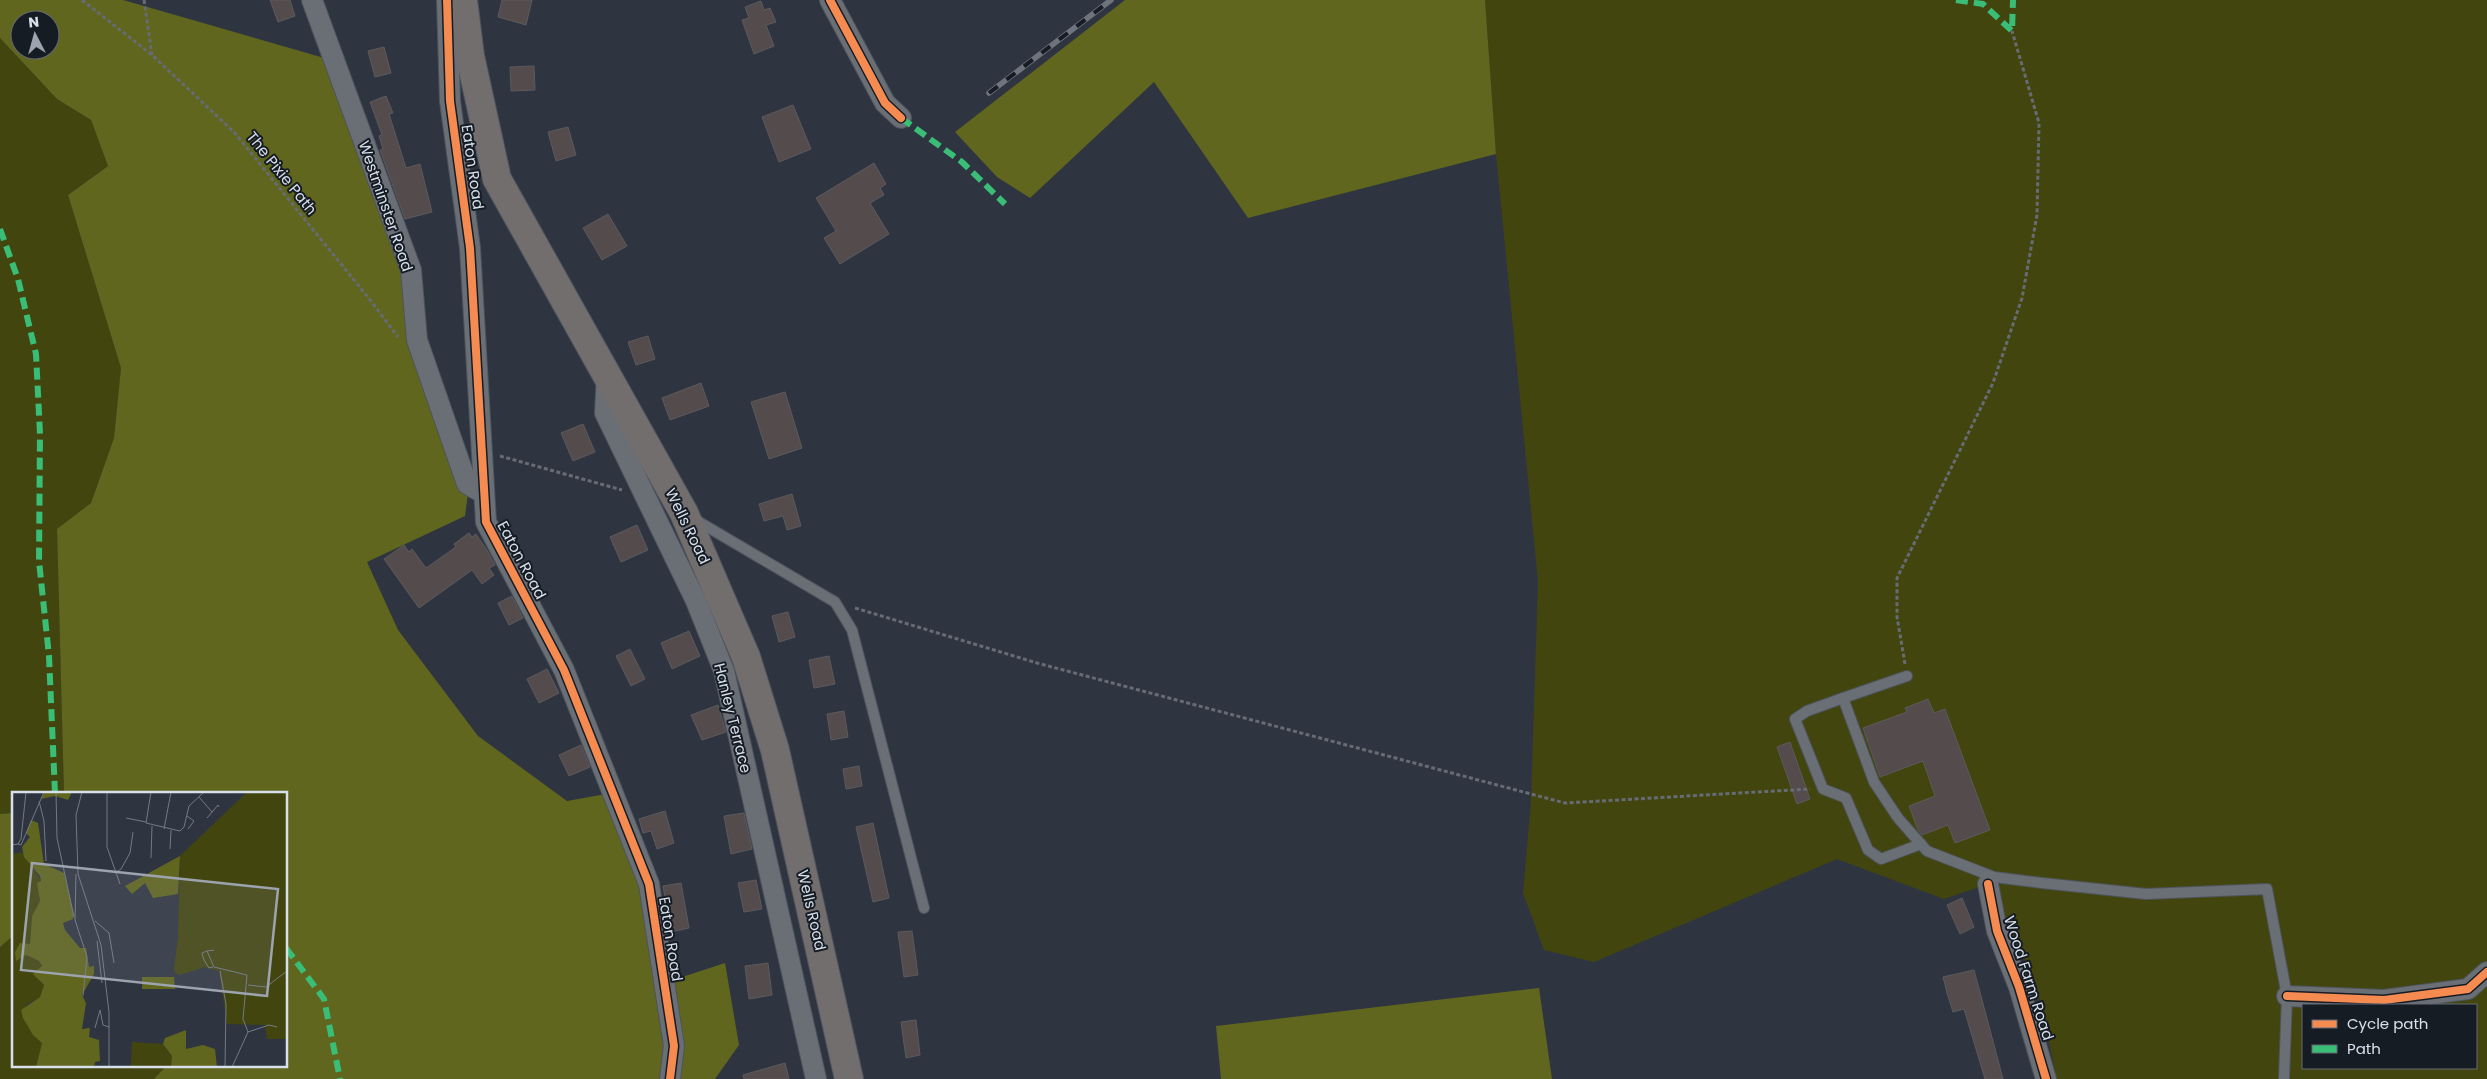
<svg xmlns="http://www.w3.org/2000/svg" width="2487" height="1079" font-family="Poppins,sans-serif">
  <rect width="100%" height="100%" fill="#2f3540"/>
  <g fill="#42460e" fill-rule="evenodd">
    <path d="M1485,0H2487V1079H2057L2036,983L1988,884L1944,899L1837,859L1594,962L1544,950L1523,893L1531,801L1538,581L1496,154ZM2303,1005H2476V1068H2303Z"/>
    <path d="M0,38L57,99L91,120L108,166L68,195L121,368L114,438L91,503L57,530L64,793H14V813L0,814Z"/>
    <path d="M14,935V1065H167L154,1079H0V947Z"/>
  </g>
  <g fill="#60661d" fill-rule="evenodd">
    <path d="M0,0H123L331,60L471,471L465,516L367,562L398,630L478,736L567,801L623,791L663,921L673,980L725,963L739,1045L715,1079H154L167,1065H286V793H64L57,529L91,503L114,438L121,368L68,195L108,166L91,120L57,99L0,38ZM20,20H50V50H20Z"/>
    <path d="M1125,0H1485L1496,154L1248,218L1154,82L1030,198L997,177L955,132Z"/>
    <path d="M14,813V935L0,947V814Z"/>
    <path d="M1539,988L1552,1079H1221L1216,1026Z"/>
  </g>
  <g fill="#544b4c" stroke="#5c5a5d">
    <path d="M270,0H290L295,16L278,22Z"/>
    <path d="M502,0H532L526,25L498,17Z"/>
    <path d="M761,1L764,10L770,8L776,22L766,25L774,46L754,54L742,20L749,18L745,7Z"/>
    <path d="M384,47L391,73L375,77L368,51Z"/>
    <path d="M534,66L535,90L511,91L510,67Z"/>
    <path d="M386,96L393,113L389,114L406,168L420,164L432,212L405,219L380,150L383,149L379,136L382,135L370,102Z"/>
    <path d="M793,105L811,149L779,162L762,117Z"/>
    <path d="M568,127L576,155L556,161L548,132Z"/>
    <path d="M874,163L886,184L880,188L884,195L870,203L889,234L840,264L824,238L836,231L816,198Z"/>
    <path d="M608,214L627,246L602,260L583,228Z"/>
    <path d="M648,336L655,359L636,365L628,342Z"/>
    <path d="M701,383L709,406L670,420L662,398Z"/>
    <path d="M785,392L802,448L769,459L751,402Z"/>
    <path d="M583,424L595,452L573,461L561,433Z"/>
    <path d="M792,494L801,526L787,530L783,516L764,521L759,504Z"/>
    <path d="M637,525L648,550L621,562L610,537Z"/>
    <path d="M469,533L472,537L476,534L487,550L495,565L489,568L494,575L482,584L472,570L419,608L384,559L404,545L409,552L412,549L426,568L456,547L454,544Z"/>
    <path d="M512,596L523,618L509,625L498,603Z"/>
    <path d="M788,612L795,637L779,642L772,616Z"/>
    <path d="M689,631L700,656L672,669L661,643Z"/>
    <path d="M630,649L645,679L631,686L616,656Z"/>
    <path d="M829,656L835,684L814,688L809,660Z"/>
    <path d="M547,669L559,693L539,703L527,679Z"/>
    <path d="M1928,699L1934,713L1945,709L1990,830L1955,843L1948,825L1922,835L1918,830L1909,806L1935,796L1923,761L1880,777L1863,728L1907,712L1905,708Z"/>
    <path d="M718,705L726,732L702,740L691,715Z"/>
    <path d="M844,711L848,737L831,740L827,714Z"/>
    <path d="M1790,742L1810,799L1797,804L1777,747Z"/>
    <path d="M581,745L590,767L569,776L559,755Z"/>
    <path d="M859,766L862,786L846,789L843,769Z"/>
    <path d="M665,811L674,843L657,849L651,831L643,833L639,819Z"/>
    <path d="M744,813L752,849L731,854L724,816Z"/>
    <path d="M873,823L889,898L873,902L856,827Z"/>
    <path d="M756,880L762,909L744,912L738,883Z"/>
    <path d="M681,883L689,928L671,932L663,886Z"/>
    <path d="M1962,898L1974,927L1960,934L1947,905Z"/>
    <path d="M912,931L918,975L904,977L898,932Z"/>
    <path d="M768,963L772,995L749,999L745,966Z"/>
    <path d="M1974,970L1989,1026L2003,1079H1985L1964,1009L1953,1012L1947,993L1943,977Z"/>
    <path d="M916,1020L920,1055L906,1058L901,1022Z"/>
    <path d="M785,1063L789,1079H744L743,1075Z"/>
  </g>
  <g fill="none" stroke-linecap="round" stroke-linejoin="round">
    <g stroke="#4e545e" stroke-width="12">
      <g id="service">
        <path d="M694,519L835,602L852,630L924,908"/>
        <path d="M1907,676L1843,698L1874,782L1898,818L1927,851L1994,877L2042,883L2146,894L2267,889L2287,996L2284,1079"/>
        <path d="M1843,698L1807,711L1795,719L1823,789L1846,798L1868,850L1881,859L1921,844"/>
      </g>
    </g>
    <g stroke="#4e545e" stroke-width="22">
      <g id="minor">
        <path d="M312,0L411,270L417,340L467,484L483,493"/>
        <path d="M447,0L450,101L470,248L486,522L564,670L649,884L674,1046L670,1079"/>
        <path d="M830,0L885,103L901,118"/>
        <path d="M607,375L605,413L696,601L724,671L816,1079"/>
        <path d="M1988,884L1997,931L2019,987L2046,1079"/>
        <path d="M2287,996L2384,1000L2468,989L2487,972"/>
      </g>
    </g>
    <g stroke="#4e545e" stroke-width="30">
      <path id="trunk" d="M463,0L470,56L497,179L684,513L746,657L775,750L849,1079"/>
    </g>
    <g stroke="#676b73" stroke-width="3" stroke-dasharray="4 2.5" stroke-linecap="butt">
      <path d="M82,0L152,55L234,132L371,301L398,337"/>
      <path d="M144,0L152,55"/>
      <path d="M500,456L622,490"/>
      <path d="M855,608L1037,663L1565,803L1810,789"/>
      <path d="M1905,664L1897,617V578L1993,383L2022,298L2037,215L2039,123L2012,31"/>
    </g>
    <use href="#service" stroke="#6a6f76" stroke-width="10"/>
    <use href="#minor" stroke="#6a6f76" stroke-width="20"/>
    <use href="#trunk" stroke="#726e6e" stroke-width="28"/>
    <g stroke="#6e737c" stroke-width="5.5">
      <path id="rail" d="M989,93L1111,0"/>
    </g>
    <use href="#rail" stroke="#161c24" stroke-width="4" stroke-dasharray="11" stroke-linecap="butt"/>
    <g stroke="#3abd76" stroke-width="6" stroke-dasharray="12 6" stroke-linecap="butt">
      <path d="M1956,0L1983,4L2012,31L2013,0"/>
      <path d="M901,118L962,162L1005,204"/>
      <path d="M0,229L18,279L36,354L40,434L39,561L49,656L55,793"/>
      <path d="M286,948L324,999L340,1079"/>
    </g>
    <g stroke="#161c24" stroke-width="11">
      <g id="cycleway">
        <path d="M447,0L450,101L470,248L486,522L564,670L649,884L674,1046L670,1079"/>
        <path d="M830,0L885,103L901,118"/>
        <path d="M1988,884L1997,931L2019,987L2046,1079"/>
        <path d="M2287,996L2384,1000L2468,989L2487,972"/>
      </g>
    </g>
    <use href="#cycleway" stroke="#f68b52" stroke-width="8"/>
  </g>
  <g text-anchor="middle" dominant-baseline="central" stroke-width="4" stroke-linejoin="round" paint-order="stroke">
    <g font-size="15" fill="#d8e0ec" stroke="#161c24">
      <text transform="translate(473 167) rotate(82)">Eaton Road</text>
      <text transform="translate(282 173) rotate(51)">The Pixie Path</text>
      <text transform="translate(386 206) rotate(71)">Westminster Road</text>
      <text transform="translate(688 526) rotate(64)">Wells Road</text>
      <text transform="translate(522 560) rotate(62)">Eaton Road</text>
      <text transform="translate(733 718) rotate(76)">Hanley Terrace</text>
      <text transform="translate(812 910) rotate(77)">Wells Road</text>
      <text transform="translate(671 939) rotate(81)">Eaton Road</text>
      <text transform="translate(2029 978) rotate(72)">Wood Farm Road</text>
    </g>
  </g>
  <g transform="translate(12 792)">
    <rect width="275" height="275" fill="#2f3540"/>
    <path d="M235,0H275V247H255L253,233L215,232L207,179L193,175L168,183L163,181L162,175L166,145L168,64ZM0,55L2,62L10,60L29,89L25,91L28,109L20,124L18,152L13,163L27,169L30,175L27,189L32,193L28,205L14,213V231L30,251L24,275H0ZM120,250L151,252L160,264L161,274L119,275Z" fill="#42460e"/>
    <path d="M33,0H60L56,8L43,4L29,7ZM19,28L26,31L32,72L52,81L62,123L61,127L51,131L53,138L68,156H74L77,175L82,174V182L70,203L74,211L70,237L78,236L77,245L87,248L88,269L83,270L82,275H24L30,251L21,243L11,226L9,218L28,205L32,193L21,182L30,174L27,169L14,163L4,169L3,160L8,151L18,152L20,124L28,109L25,91L29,89L28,84L12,65L10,55L18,45L14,41ZM168,64L166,102L141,106L133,91L120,102L113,94ZM130,185H162L163,197H130ZM174,238V257L191,253L203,257L205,275H159L160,264L151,252L153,246Z" fill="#60661d"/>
    <path fill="none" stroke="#737985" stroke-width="1" d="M44,0L45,46L62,125M70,0L64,23L66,82L89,153L97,220V275M95,0V55L108,92M139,0L134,31L168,39L172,35L177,14L192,0M187,5L200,20M27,9L32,29L34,69M175,24L182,29L176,37M114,26L134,30M195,26L206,13L207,15M152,37L159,0M6,52L9,53L32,0M0,53L6,52L9,47L14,0M158,57L159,38M139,66L140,34M103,81L109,77L118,61L121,40M64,82L63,128L75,165L71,204M83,129L97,141L102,171M85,149L90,191M202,158L195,159L202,175L235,183L231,227L236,240M195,159L190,161L192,168L197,176L201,175M208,179L214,212L213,275M236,193L254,195L275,179M83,236L88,218L91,233L97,235M220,275L236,240L257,233L265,235"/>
    <path fill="#9da4b0" fill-opacity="0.15" stroke="#9da4b0" stroke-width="2.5" d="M20,71L266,97L255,204L9,178Z"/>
    <rect width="275" height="275" fill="none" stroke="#d8e0ec" stroke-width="2.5"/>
  </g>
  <rect x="2302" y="1004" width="175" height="65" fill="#161c24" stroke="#646a74"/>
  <rect x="2312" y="1020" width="25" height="8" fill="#f68b52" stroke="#646a74"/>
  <text x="2347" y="1029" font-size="15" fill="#d8e0ec">Cycle path</text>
  <rect x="2312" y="1045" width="25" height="8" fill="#3abd76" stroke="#646a74"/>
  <text x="2347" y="1054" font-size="15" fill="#d8e0ec">Path</text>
  <g transform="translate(35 35) rotate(354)"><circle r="24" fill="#161c24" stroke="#646a74"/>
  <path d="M0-4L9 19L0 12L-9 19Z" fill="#9da4b0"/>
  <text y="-8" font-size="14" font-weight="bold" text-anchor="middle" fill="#d8e0ec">N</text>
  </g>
</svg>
